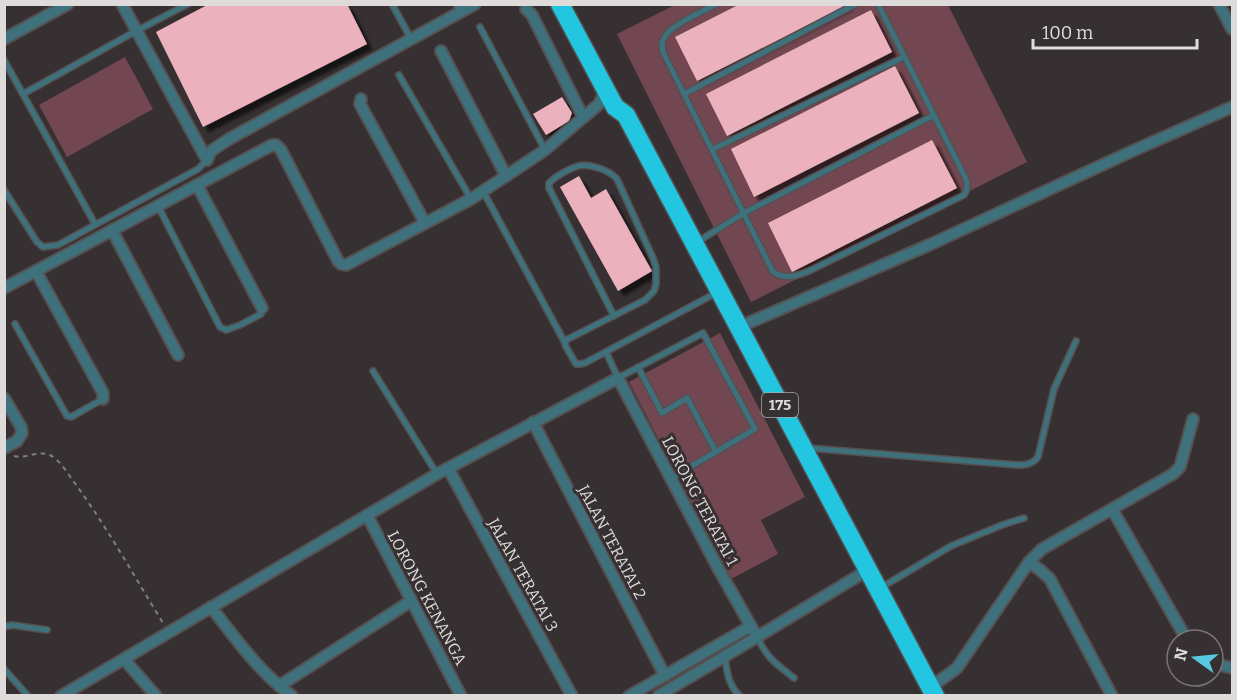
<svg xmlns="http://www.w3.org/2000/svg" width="1237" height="700" font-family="Bitter,serif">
  <defs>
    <filter id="shadow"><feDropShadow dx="5.5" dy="5.5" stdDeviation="1.5" flood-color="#0009"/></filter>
  </defs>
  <rect width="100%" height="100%" fill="#373032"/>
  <g fill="#734751">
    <path d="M675,5H948L1027,162L751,302L617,34Z"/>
    <path d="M125,57L153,109L67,157L39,105Z"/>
    <path d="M720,333L805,497L761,520L778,554L731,579L629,382Z"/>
  </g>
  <g fill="#ebb2be" filter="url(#shadow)">
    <path d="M209,4H347L367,44L203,127L156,32Z"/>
    <path d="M740,4H849L697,81L675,37Z"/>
    <path d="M871,10L892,52L727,136L706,94Z"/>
    <path d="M895,66L919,113L754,197L731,149Z"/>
    <path d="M562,97L572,113L569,121L546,135L533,114Z"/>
    <path d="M932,140L957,188L792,272L768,223Z"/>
    <path d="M579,176L591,198L606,189L652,271L618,291L560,187Z"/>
  </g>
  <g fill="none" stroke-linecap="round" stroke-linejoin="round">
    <g stroke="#554f50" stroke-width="8">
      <g id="lane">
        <path d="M392,4L411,39"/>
        <path d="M456,4L460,12"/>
        <path d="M716,4C703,12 670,25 664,38C661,43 662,47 663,52L773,272C785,280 797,276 809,271L964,195C968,189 968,183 965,177L878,4"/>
        <path d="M480,27L545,150"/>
        <path d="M4,60L95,224"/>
        <path d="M399,75L471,199"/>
        <path d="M23,94L136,31L188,4"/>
        <path d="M684,94L856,4"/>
        <path d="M713,149L904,57"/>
        <path d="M4,190L37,242L43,247L58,245L198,169L207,160"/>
        <path d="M483,191L565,343"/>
        <path d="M158,206L220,327L226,330L240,325L261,314L262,308"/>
        <path d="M697,242L744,213L934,115"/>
        <path d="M614,316L549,188V183C556,176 568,169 578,166C589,163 609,170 617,179L653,258L656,267V284L654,291L645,300L566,340L565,345L576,364H580L585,363L716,293"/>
        <path d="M15,324L67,416L71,417L103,399"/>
        <path d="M606,352L618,378L703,333L755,429L671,478"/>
        <path d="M638,367L662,413L687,398L716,452"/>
        <path d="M373,371L437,474"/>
        <path d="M808,448L1017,465C1026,465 1033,464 1038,457L1054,389L1076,341"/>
        <path d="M882,587L951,546L1002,525L1024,518"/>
        <path d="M4,627L12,625L47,630"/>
        <path d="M757,637C768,659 775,663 794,678"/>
        <path d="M725,657C727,672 728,685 740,696"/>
        <path d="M4,669L28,696"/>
      </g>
    </g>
    <g stroke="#554f50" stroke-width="14">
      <g id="street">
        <path d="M122,4L207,160"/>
        <path d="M1219,4L1232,29"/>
        <path d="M526,9L532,15L583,117"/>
        <path d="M4,39L68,4"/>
        <path d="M441,51L506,176"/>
        <path d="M361,99L360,104L425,223"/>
        <path d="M207,160L211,151L229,139L475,4"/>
        <path d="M197,185L262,308"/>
        <path d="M112,230L178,355"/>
        <path d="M36,271L103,393V399"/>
        <path d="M4,288L272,145H276L281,150L338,261L341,264L346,265L471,199L506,176L545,150L599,104L606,89"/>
        <path d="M739,327L929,245L1128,153L1232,107"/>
        <path d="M4,398L21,427L22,433L17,441L4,448"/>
        <path d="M533,422L665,676"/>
        <path d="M448,468L572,696"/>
        <path d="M1112,509L1187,640"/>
        <path d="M367,515L461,696"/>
        <path d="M1029,562L1040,570L1050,579L1112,696"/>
        <path d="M211,607C236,639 259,672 292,696"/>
        <path d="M124,659L156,696"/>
        <path d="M1213,663L1232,668"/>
        <path d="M279,686L411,601"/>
        <path d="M931,687L957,668L1029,562L1042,549L1173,474L1180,467L1193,419"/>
        <path d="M61,696L437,474L618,378L718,568L757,637"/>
        <path d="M629,696L751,626"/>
        <path d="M658,696L757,637L868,570"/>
      </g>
    </g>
    <g stroke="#554f50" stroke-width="21">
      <path id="highway" d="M560,4L615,107L626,115L935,696"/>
    </g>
    <path stroke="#837e7f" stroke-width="2" stroke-dasharray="4.5 4.5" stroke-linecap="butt" d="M14,456C26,459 38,450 50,455C60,460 68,474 74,482C107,527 134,576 163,623"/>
    <use href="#lane" stroke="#3e717c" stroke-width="5"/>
    <use href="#street" stroke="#3e717c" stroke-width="10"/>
    <use href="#highway" stroke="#22c6e1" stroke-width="18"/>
  </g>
  <g text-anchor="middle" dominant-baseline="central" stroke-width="6" stroke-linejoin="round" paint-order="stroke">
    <rect fill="#373032" stroke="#ada8a8" stroke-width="1.5" x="762" y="393" width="36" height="24" rx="4.5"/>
    <g font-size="15" font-weight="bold" fill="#dfdbdb">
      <text x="780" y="405">175</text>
    </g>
    <g font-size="16" fill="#dfdbdb" stroke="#373032">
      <text transform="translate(700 501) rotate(62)">LORONG TERATAI 1</text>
      <text transform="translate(612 542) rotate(62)">JALAN TERATAI 2</text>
      <text transform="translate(523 575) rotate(61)">JALAN TERATAI 3</text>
      <text transform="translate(427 598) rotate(62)">LORONG KENANGA</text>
    </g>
  </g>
  <rect width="1237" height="700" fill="none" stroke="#dfdbdb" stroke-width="12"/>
  <g transform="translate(1195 658) rotate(285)"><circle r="28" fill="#373032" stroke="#7a7476" stroke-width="1.5"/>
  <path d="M0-4.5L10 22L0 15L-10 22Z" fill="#56c9e0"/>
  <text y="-9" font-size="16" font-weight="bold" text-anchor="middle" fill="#dfdbdb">N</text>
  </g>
  <path d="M1033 39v9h164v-9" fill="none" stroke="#dfdbdb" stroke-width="3"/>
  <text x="1042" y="39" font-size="18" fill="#dfdbdb" stroke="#373032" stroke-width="4.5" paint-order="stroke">100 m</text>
</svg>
